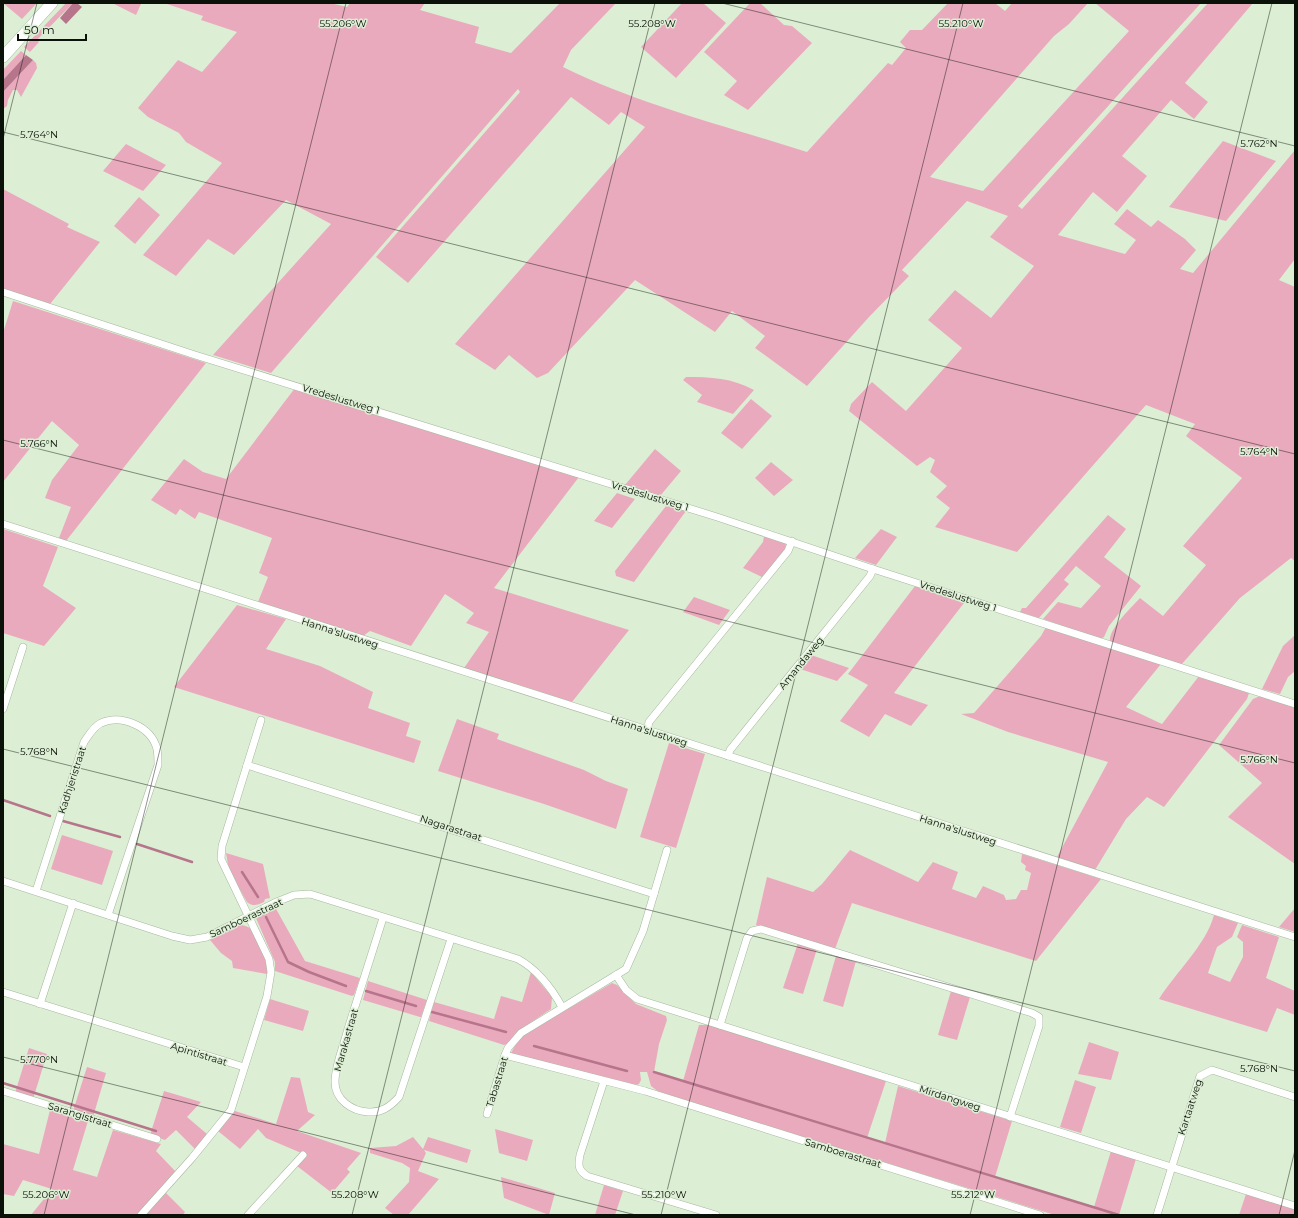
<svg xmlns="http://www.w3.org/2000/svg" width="1298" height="1218" font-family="Montserrat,sans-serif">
  <rect width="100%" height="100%" fill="#dcefd4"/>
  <g fill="#eaaabe">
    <path d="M3,3H37L22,19Z"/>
    <path d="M66,3H73L37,40L39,42L30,52L24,47Z"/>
    <path d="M112,3H140L141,4L136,15Z"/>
    <path d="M164,3H330L347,7L350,3H425L420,10L479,27L475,43L511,53L560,3H616L571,50L563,67C640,105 726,126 807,152L888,63L892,65L906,48L900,42L910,30H922L948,3H995L1005,11L1012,3H1088L1069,24L1054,36L930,177L983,191L1129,31L1095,3H1201L1018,206L1022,209L1208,3H1253L1185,83L1208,102L1194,119L1171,100L1122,156L1147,176L1117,212L1093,192L1058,235L1125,254L1136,240L1114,224L1127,209L1151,227L1158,220L1185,239L1196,250L1180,269L1193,273L1295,150V259L1279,280L1295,287V561L1291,558L1240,598L1181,665L1110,642C1108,629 1132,607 1140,598L1163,616L1206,565L1183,546L1242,478L1186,436L1195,424L1146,405L1017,552L935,527L950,508L936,497L947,486L930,472L935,460L930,457L917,466L849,411L851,404L872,382L906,411L962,348L928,320L955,290L991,318L1034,266L990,237L1008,216L967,201L902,270L909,276L869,317L807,386L755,348L765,336L732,311L715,332L635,280L548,373L537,378L509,355L495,370L455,344L645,127L621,112L609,125L571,97L408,283L376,257L520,92L518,89L271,373L213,355L331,224L286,200L234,255L208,239L176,276L143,255L222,163L186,142L179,133L148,117L138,108L178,60L202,72L237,32L201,20L203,16Z"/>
    <path d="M682,3H703L726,23L676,78L641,47Z"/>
    <path d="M750,3H760L784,25L792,26L812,43L748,110L724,95L737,81L704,52Z"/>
    <path d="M21,51L26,55L3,80V70Z"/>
    <path d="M33,60L36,63L37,68L21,97L17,90H13L8,100L7,106L3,109V92Z"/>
    <path d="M1223,141L1276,161L1226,221L1169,207Z"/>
    <path d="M126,144L166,165L143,191L103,171Z"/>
    <path d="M3,189L69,224L67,227L100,242L50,304L3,289Z"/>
    <path d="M139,197L160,215L135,244L114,226Z"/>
    <path d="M13,301L206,363L66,541L59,538L71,507L45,498L52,480L79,445L52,421L3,482V333Z"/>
    <path d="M686,377C711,377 732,378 754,390L733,414L697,402L702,395L683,380Z"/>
    <path d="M295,388L579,477L494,588L629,630L572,702L464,668L489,632L466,623L474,613L445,594L411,646L370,631L363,636L258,602L268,577L259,573L272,538L199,512L195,519L180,509L176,515L151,500L184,459L203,472L226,479Z"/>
    <path d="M751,399L772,416L742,449L721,433Z"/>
    <path d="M655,449L681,471L660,496L625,485Z"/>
    <path d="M771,462L793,480L774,496L755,478Z"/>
    <path d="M617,493L635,499L612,528L594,521Z"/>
    <path d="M666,506L686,511L634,582L616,576L615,571Z"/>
    <path d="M1108,515L1126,529L1104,557L1141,586L1109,626L1104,637L1100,639L1043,619L1058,602L1081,608L1101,586L1076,566L1064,580L1069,584L1039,618L1020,612L1022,608H1026Z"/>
    <path d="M3,529L58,547L43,586L76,608L44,646L3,633Z"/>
    <path d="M881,529L897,537L876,565L855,558Z"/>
    <path d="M764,536L786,543L785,550L762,577L743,568L763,542Z"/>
    <path d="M915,586L964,603L894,693L928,705L911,726L885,714L869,737L840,721L868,685L848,674Z"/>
    <path d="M694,597L730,610L719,625L683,612Z"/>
    <path d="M237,605L286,619L266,649L320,666L373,692L368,708L410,723L406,736L421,741L414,763L174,687Z"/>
    <path d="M1046,627L1161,664L1126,707L1162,724L1199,676L1249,693L1247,699L1164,807L1147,797L1126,819L1095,870L1057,857L1108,762L1008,732L961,714L974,713L1041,636Z"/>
    <path d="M1295,635V671L1288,677L1280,694L1262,689L1283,646Z"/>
    <path d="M811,655L849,668L837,681L800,669Z"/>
    <path d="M1260,696L1295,707V864L1228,817L1262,783L1219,745L1253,699Z"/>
    <path d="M457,719L499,734L497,739L584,770L606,781L628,789L616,829L544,804L438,771Z"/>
    <path d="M669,743L705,754L676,848L640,837Z"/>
    <path d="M62,835L113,851L102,885L51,869Z"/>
    <path d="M850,850L918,882L933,862L958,872L952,889L976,898L983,886L1004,895L1006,900L1016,899L1021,890H1027L1031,873L1025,870L1026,866L1021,862L1022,854L1101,879L1036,961L852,903L835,949L756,925L767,877L813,892L822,884Z"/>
    <path d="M226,853L263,864L270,898L265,899L264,902C257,905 253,907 247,902L229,871Z"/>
    <path d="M275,907L305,961L360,978L354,995L352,996L275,971V962L256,918L260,913Z"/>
    <path d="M1295,908V932L1279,927Z"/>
    <path d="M1214,915L1238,923L1232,937L1217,947L1208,973L1230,982L1243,957V942L1237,937L1242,925L1279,937L1266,978L1295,991V1015L1277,1008L1267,1032L1159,999C1175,973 1206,945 1214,915Z"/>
    <path d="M240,925C245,925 250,927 253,932C260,942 268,962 267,974L233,968L232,961L221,953L210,940Z"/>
    <path d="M798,943L817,949L803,994L783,988Z"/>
    <path d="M836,956L856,961L843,1007L823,1001Z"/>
    <path d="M531,972L552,997L551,1009L518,1031L507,1044L504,1045L429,1021L434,1002L494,1019L501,996L522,1002Z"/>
    <path d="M368,981L427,1000L421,1017H420L363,1000Z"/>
    <path d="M612,983L617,985L636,1004L666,1016L667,1020L659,1044L654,1072L683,1081L699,1025H709L886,1081L867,1138L885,1143L898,1086L1012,1121L995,1177L1094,1207L1111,1151L1136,1159L1119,1215H1055L660,1093L651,1086L647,1072H640L641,1080L639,1084L634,1086L511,1053L517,1042L525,1034Z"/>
    <path d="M951,991L970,997L957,1040L938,1035Z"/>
    <path d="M270,999L309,1011L303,1031L264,1020Z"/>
    <path d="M1089,1042L1119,1052L1111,1080L1078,1074Z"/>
    <path d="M29,1048L47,1054L33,1099L15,1093Z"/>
    <path d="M87,1067L106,1073L93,1117L73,1111Z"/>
    <path d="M291,1077L300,1078L308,1112L315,1115L297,1131L361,1153L347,1169L350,1172L332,1193L297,1166L306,1155L266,1138L258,1129L240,1149L218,1131L235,1111L276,1124Z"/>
    <path d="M1075,1080L1096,1087L1081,1133L1060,1127Z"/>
    <path d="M164,1091L201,1102L187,1117L207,1134L195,1149L176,1130L165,1140L150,1135Z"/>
    <path d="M50,1110L88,1121L73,1170L97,1177L113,1130L161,1144L156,1151L176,1172L137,1215H31L52,1189L23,1180L14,1196L3,1194V1144L39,1154Z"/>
    <path d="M495,1129L533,1140L527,1161L499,1153Z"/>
    <path d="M413,1137L423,1149L428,1137L471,1150L467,1163L424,1150L426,1153L418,1171L439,1179L408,1215H394L385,1208L409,1182L410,1168L402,1163L370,1153V1148L396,1146Z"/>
    <path d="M501,1177L555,1193L549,1215L504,1198Z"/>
    <path d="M604,1185L623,1191L615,1215H595Z"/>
    <path d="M166,1193L185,1212L183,1215H144Z"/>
    <path d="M1246,1194L1295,1209V1215H1239Z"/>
  </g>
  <g fill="#b6758a">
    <path d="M73,3H77L82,7L66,24L60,18Z"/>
    <path d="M26,55L33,60L3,92V80Z"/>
  </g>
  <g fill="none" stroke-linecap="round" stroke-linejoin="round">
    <g stroke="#b6758a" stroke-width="2.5">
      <path d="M3,800L50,816"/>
      <path d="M63,821L120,837"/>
      <path d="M137,844L192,862"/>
      <path d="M242,872L258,897"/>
      <path d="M266,917L288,962L309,972L346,986"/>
      <path d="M366,991L416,1006"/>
      <path d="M432,1012L506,1032"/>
      <path d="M534,1046L627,1071"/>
      <path d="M654,1072L1119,1215"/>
      <path d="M3,1083L156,1131"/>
    </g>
    <g stroke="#a6b89e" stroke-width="8">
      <g id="minor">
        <path d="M3,292L195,355L717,517L873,569L1295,704"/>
        <path d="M3,524L1295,937"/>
        <path d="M3,709L23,647"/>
        <path d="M647,731L649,722L788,551L792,541"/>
        <path d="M728,756L730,750L870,576L873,569"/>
        <path d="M247,765L654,894"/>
        <path d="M3,881L172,936L190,940L207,937L274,903L294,895L310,894L518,959C538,970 551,987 562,1007"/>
        <path d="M36,891L84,742C89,735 93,727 101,723C121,714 151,726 157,749C158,754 158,760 158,765L108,915"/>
        <path d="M383,918C371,956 359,994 347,1032C343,1048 335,1066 335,1082C335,1100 352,1111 368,1112C381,1113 390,1107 399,1097L451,939"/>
        <path d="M616,975L626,990L637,999L1295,1206"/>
        <path d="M3,992L244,1067"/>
        <path d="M40,1004L73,903"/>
        <path d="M720,1025L747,938L752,931L761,929L1032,1013L1039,1017V1026L1010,1117"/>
        <path d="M505,1055L645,1091L1040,1215"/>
        <path d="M604,1081L580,1155C578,1165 578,1170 587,1176L716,1215"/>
        <path d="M3,1091L157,1139"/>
        <path d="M487,1114L505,1055L508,1048L521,1033L626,969L643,931L667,850"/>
        <path d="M141,1215L192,1158L231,1110L267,996L271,972L269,959L221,859L222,846L261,720"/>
        <path d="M248,1215L303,1155"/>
        <path d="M1157,1215L1200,1076L1212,1070L1295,1097"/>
      </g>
    </g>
    <g stroke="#a6b89e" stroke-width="12">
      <path id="primary" d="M3,57L52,3"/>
    </g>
    <use href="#minor" stroke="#fff" stroke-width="7"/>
    <use href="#primary" stroke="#fff" stroke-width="11"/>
  </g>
  <path fill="none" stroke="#0a1108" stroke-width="1" stroke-opacity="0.45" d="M722,3L1295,146M3,132L1295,454M3,139L37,3M3,440L1295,763M3,749L1295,1071M3,1057L636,1215M44,1215L346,3M352,1215L655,3M661,1215L963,3M970,1215L1272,3M1279,1215L1295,1150"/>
  <g text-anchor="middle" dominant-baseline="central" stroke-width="3" stroke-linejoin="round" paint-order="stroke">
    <g font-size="10" fill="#0a1108" stroke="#dcefd4">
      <text transform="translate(341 399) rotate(17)">Vredeslustweg 1</text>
      <text transform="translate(650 496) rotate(17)">Vredeslustweg 1</text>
      <text transform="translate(958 596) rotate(18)">Vredeslustweg 1</text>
      <text transform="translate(340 633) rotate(18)">Hanna'slustweg</text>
      <text transform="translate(801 663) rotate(-51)">Amandaweg</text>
      <text transform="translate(649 731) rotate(18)">Hanna'slustweg</text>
      <text transform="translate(72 780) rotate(-72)">Kadhjeristraat</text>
      <text transform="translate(451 828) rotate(18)">Nagarastraat</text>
      <text transform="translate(958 830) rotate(18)">Hanna'slustweg</text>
      <text transform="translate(246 918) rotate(-25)">Samboerastraat</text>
      <text transform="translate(346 1040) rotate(-74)">Marakastraat</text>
      <text transform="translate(199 1054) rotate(17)">Apintistraat</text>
      <text transform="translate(497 1082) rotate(-73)">Tabastraat</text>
      <text transform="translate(950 1098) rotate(18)">Mirdangweg</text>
      <text transform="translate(1190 1107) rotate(-72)">Kartaatweg</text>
      <text transform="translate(80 1115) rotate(17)">Sarangistraat</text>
      <text transform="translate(843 1153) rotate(17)">Samboerastraat</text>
    </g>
  </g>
  <g font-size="10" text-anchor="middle" fill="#0a1108" stroke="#dcefd4" stroke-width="3" stroke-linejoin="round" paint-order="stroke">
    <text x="343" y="27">55.206°W</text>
    <text x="652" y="27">55.208°W</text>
    <text x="961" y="27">55.210°W</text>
    <text x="39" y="138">5.764°N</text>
    <text x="1259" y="147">5.762°N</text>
    <text x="39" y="447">5.766°N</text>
    <text x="1259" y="455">5.764°N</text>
    <text x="39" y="755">5.768°N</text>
    <text x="1259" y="763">5.766°N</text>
    <text x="39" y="1063">5.770°N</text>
    <text x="1259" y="1072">5.768°N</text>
    <text x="46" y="1198">55.206°W</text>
    <text x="355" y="1198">55.208°W</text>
    <text x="664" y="1198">55.210°W</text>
    <text x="973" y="1198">55.212°W</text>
  </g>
  <rect width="1298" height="1218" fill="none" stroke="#0a1108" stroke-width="8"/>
  <path d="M18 34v6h68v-6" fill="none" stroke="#0a1108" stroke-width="2"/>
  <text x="24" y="34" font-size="12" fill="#0a1108" stroke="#dcefd4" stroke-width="3" paint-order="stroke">50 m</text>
</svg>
